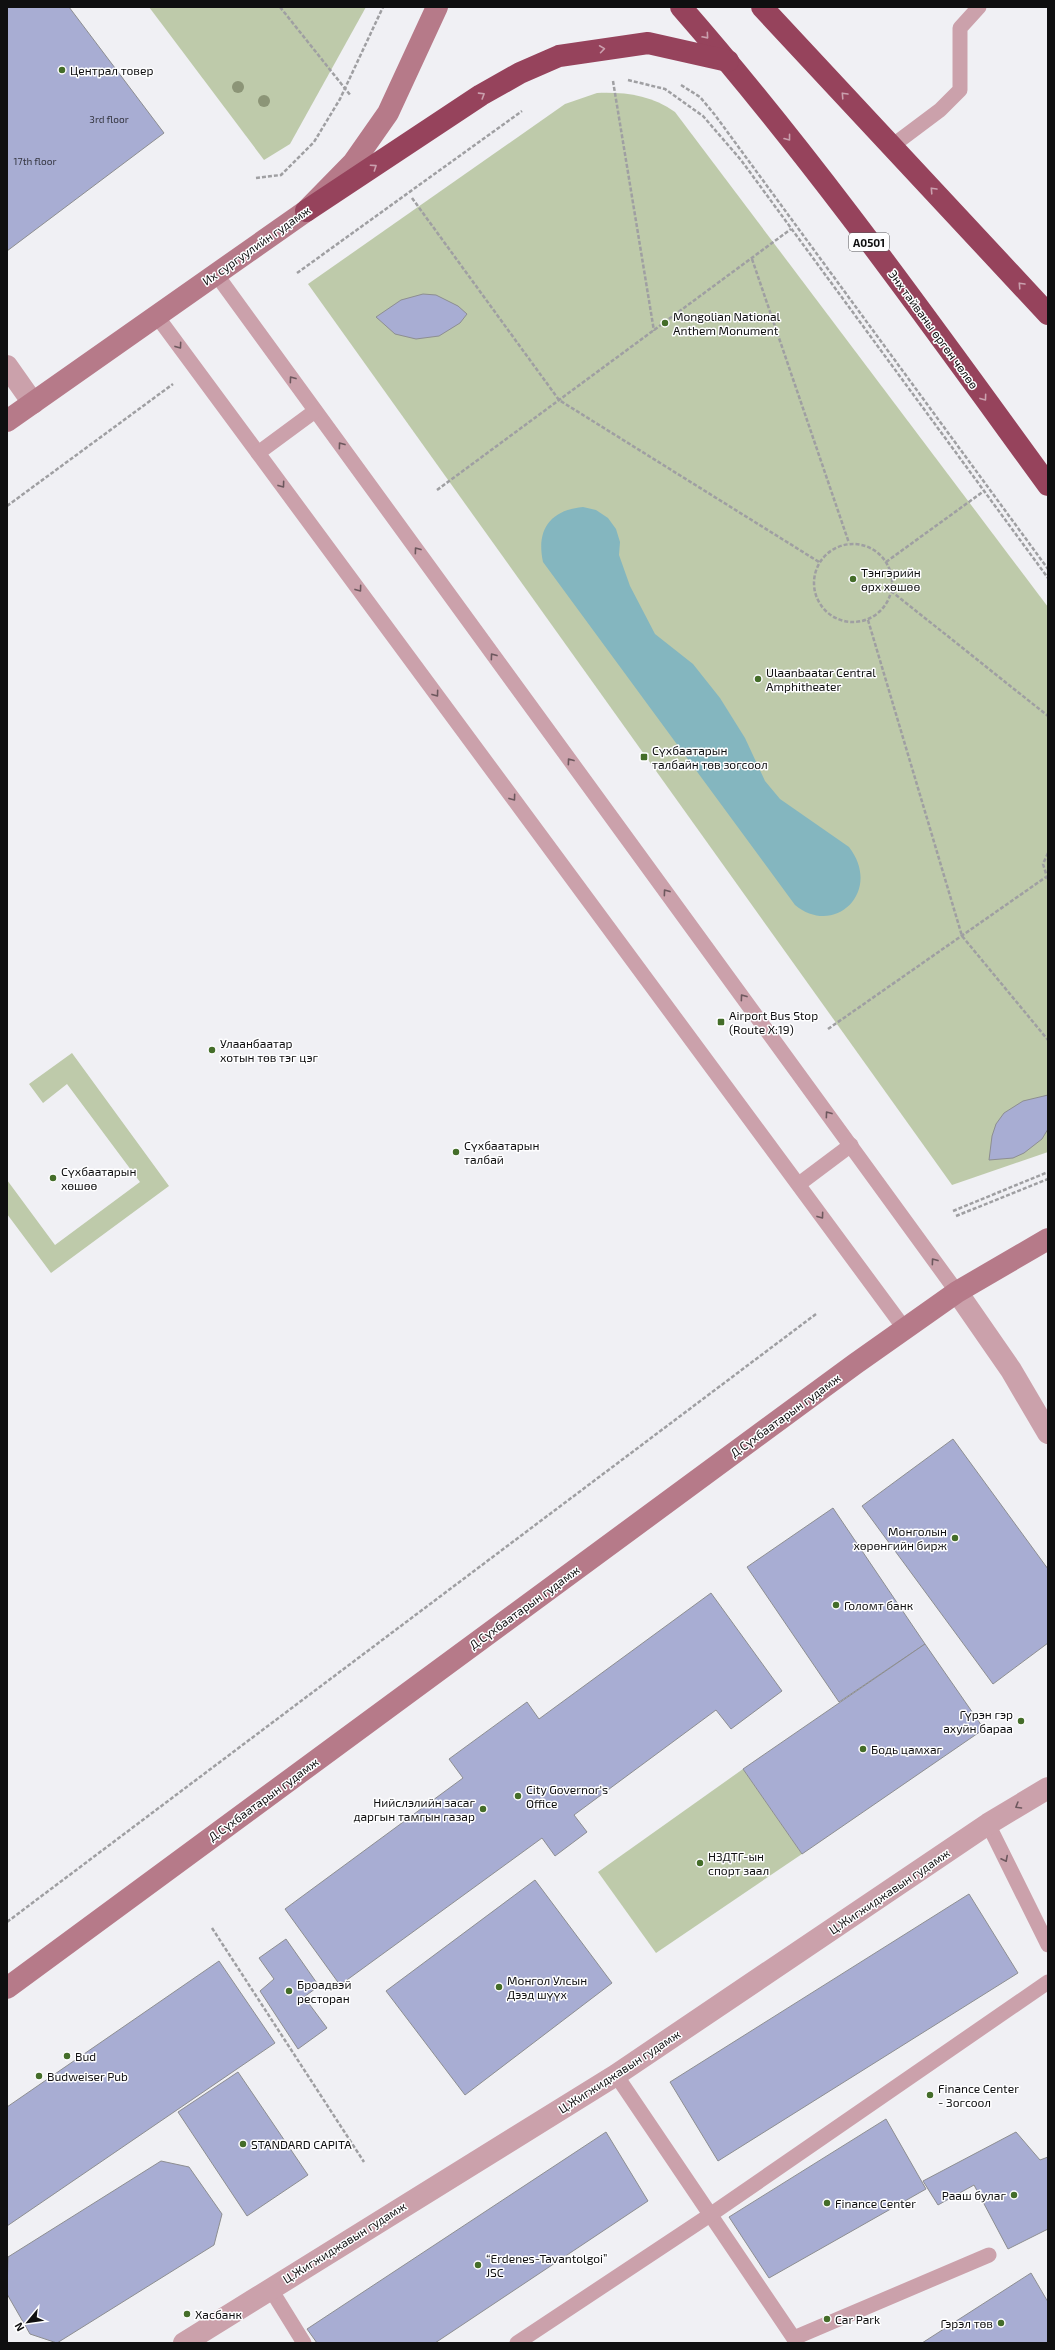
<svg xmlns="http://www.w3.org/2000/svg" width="1055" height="2350" font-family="'Exo 2',sans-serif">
  <rect width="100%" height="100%" fill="#f0f0f4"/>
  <g fill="#becaaa">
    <path d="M149,7H366L290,144L264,160Z"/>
    <path d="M597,93C625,92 651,95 675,112L1048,607V1152L952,1185L308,284L565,104Z"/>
    <path d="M72,1053L169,1186L51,1273L7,1214V1180L55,1245L140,1182L67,1084L43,1103L29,1084Z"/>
    <path d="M743,1769L802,1854L656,1953L598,1872Z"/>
  </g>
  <path fill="#84b6bf" d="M583,507L596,510L608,518L616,529L620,542L619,555L630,586L655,634L693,664L720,698L745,738L765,781L780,799L849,847C883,891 835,938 795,905L543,562C536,530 550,510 583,507Z"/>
  <g fill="#a8add3" stroke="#8d8e91">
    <path d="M7,7H69L164,133L7,251Z"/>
    <path d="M423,294L436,295L458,306L467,314L460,323L439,336L416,339L395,334L376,317L401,300Z"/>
    <path d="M1048,1095V1129L1042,1139L1024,1153L1013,1158L989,1160L992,1136L996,1124L1004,1113L1023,1101Z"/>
    <path d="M953,1439L1048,1569V1643L993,1684L862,1506Z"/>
    <path d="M833,1508L925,1644L839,1702L747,1567Z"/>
    <path d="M711,1593L782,1691L731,1729L716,1710L574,1815L587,1832L555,1856L542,1838L340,1985L285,1909L463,1778L449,1759L527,1702L539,1719Z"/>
    <path d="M925,1644L984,1729L802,1854L743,1769Z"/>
    <path d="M535,1880L612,1983L465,2095L386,1991Z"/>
    <path d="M969,1894L1018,1973L718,2161L670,2082Z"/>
    <path d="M286,1939L319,1986L304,1997L327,2028L298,2049L260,1991L274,1979L259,1958Z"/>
    <path d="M219,1961L275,2043L7,2226V2107Z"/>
    <path d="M238,2072L308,2175L247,2216L178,2112Z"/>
    <path d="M886,2119L926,2189L769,2278L729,2217Z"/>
    <path d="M606,2132L648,2201L435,2343H317L307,2329Z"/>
    <path d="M1016,2132L1040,2160L1048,2157V2229L1008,2249L974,2185L938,2205L923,2181Z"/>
    <path d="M161,2161L189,2167L222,2214L214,2245L57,2343L30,2334L7,2294L8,2257Z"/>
    <path d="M1031,2273L1048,2302V2343H922Z"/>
  </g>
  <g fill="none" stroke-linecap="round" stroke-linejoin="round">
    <g stroke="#9f9fa2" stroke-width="2.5" stroke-dasharray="4 2" stroke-linecap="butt">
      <path d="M280,7L351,96"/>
      <path d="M628,80L665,89L703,116L741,160L1048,578"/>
      <path d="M613,81L654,331"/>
      <path d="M681,85L700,97L715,115L1048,569"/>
      <path d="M256,178L281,175L314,142L340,99L383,7"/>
      <path d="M412,198L559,400L819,562"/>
      <path d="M752,259L849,543"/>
      <path d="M297,273L522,111"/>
      <path d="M437,490L791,229"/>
      <path d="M7,506L173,384"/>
      <circle cx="853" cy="583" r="39"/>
      <path d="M886,562L984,491"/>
      <path d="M891,591L1048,716"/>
      <path d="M868,620L962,936L1048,1040"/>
      <path d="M1048,853L1043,864L1048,880"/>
      <path d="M828,1029L1046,877"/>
      <path d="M953,1211L1048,1172"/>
      <path d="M956,1216L1048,1179"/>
      <path d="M7,1922L816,1314"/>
      <path d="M212,1928L364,2162"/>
    </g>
    <g stroke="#cba1ab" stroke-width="15">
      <path d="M892,146L940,110L960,90V28L979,7"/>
      <path d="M216,274L957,1292"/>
      <path d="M156,315L904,1328"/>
      <path d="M258,453L315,411"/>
      <path d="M799,1184L851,1145"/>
      <path d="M988,1824L1048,1945"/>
      <path d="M616,2075L797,2343"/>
      <path d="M270,2288L304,2343"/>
      <path d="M794,2338L989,2255"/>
      <path d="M517,2343L710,2215L1048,1982"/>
    </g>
    <g stroke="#cba1ab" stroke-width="22">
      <path d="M7,366L33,403"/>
      <path d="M957,1292L1011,1370L1048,1433"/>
      <path d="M184,2343L616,2075L988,1824L1048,1788"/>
    </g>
    <g stroke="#b67a89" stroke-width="22">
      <path d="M7,421L306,211L353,163L388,113L437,7"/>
      <path d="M7,1988L855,1364L957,1292L1048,1239"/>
    </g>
    <g stroke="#96435c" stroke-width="22">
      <path d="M681,7C813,158 930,323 1048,485"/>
      <path d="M762,7L1048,314"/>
      <path d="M306,211L481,95L520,73L559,56L648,43L728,61"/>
    </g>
  </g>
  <g fill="#8c9577">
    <circle cx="238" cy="87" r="6"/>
    <circle cx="264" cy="101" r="6"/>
  </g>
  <defs><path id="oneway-chevron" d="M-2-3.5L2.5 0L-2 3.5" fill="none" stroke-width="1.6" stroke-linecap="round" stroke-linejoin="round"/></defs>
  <g stroke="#caa0ae">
    <use href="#oneway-chevron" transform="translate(706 36) rotate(49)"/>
    <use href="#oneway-chevron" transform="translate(602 49) rotate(-8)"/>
    <use href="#oneway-chevron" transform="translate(482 95) rotate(-32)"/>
    <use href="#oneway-chevron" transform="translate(844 95) rotate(-133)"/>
    <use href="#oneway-chevron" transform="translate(788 138) rotate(52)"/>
    <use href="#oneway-chevron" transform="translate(374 167) rotate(-34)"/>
    <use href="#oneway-chevron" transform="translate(933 190) rotate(-133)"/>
    <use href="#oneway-chevron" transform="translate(1021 285) rotate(-133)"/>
    <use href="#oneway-chevron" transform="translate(984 398) rotate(54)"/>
  </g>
  <g stroke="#6d585e">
    <use href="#oneway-chevron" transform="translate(179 346) rotate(54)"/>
    <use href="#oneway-chevron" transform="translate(292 379) rotate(-126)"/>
    <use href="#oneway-chevron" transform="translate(341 445) rotate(-126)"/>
    <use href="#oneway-chevron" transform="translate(282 485) rotate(54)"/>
    <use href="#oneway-chevron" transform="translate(417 550) rotate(-126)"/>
    <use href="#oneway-chevron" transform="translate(359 589) rotate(54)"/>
    <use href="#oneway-chevron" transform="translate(493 656) rotate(-126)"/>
    <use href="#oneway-chevron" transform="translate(436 694) rotate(54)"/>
    <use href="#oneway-chevron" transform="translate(570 761) rotate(-126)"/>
    <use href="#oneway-chevron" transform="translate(513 798) rotate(54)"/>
    <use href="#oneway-chevron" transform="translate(666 892) rotate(-126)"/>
    <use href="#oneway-chevron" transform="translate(743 997) rotate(-126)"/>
    <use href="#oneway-chevron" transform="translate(828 1114) rotate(-126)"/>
    <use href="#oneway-chevron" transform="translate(821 1216) rotate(54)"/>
    <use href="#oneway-chevron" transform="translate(934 1261) rotate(-126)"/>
    <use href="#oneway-chevron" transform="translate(1018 1806) rotate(149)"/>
    <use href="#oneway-chevron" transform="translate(1005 1859) rotate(63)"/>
  </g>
  <g fill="#446d29" stroke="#fefeff" stroke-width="1.5">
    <circle cx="62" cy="70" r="4"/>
    <circle cx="665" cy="323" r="4"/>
    <circle cx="853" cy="579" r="4"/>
    <circle cx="758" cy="679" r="4"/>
    <rect x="640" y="753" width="8" height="8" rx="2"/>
    <rect x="717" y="1018" width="8" height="8" rx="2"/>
    <circle cx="212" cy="1050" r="4"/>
    <circle cx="456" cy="1152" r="4"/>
    <circle cx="53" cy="1178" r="4"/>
    <circle cx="955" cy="1538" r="4"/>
    <circle cx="836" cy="1605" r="4"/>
    <circle cx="1021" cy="1721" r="4"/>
    <circle cx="863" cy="1749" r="4"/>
    <circle cx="518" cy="1796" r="4"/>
    <circle cx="483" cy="1809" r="4"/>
    <circle cx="700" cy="1863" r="4"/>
    <circle cx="499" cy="1987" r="4"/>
    <circle cx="289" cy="1991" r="4"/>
    <circle cx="67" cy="2056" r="4"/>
    <circle cx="39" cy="2076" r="4"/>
    <circle cx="930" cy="2095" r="4"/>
    <circle cx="243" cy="2144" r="4"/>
    <circle cx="1014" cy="2195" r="4"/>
    <circle cx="827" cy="2203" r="4"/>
    <circle cx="478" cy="2265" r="4"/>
    <circle cx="187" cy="2314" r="4"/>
    <circle cx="827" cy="2319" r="4"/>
    <circle cx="1001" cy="2323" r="4"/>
  </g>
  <g text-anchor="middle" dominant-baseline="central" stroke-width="3" stroke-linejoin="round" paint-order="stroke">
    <g font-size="10" fill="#353641">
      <text x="109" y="119">3rd floor</text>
      <text x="35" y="161">17th floor</text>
    </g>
    <rect fill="#fefeff" stroke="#575758" stroke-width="1" x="849" y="233" width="40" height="18" rx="3"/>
    <g font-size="11" font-weight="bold" fill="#0f0f10">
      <text x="869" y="242">A0501</text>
    </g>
    <g font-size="12" fill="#0f0f10" stroke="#fefeff" text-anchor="start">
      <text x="70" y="70">Централ товер</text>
      <text x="673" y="316">Mongolian National<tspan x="673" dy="14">Anthem Monument</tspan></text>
      <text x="861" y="572">Тэнгэрийн<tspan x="861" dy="14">өрх хөшөө</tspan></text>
      <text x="766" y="672">Ulaanbaatar Central<tspan x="766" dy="14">Amphitheater</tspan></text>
      <text x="652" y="750">Сүхбаатарын<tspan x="652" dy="14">талбайн төв зогсоол</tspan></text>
      <text x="729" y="1015">Airport Bus Stop<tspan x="729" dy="14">(Route X:19)</tspan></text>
      <text x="220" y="1043">Улаанбаатар<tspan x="220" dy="14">хотын төв тэг цэг</tspan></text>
      <text x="464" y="1145">Сүхбаатарын<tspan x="464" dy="14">талбай</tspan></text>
      <text x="61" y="1171">Сүхбаатарын<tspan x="61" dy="14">хөшөө</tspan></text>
      <text x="947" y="1531" text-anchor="end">Монголын<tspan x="947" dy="14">хөрөнгийн бирж</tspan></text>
      <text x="844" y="1605">Голомт банк</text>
      <text x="1013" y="1714" text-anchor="end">Гүрэн гэр<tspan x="1013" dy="14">ахуйн бараа</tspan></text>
      <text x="871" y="1749">Бодь цамхаг</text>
      <text x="526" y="1789">City Governor's<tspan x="526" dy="14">Office</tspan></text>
      <text x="475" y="1802" text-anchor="end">Нийслэлийн засаг<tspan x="475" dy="14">даргын тамгын газар</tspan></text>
      <text x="708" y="1856">НЗДТГ-ын<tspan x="708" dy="14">спорт заал</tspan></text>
      <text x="507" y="1980">Монгол Улсын<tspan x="507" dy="14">Дээд шүүх</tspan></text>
      <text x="297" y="1984">Броадвэй<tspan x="297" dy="14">ресторан</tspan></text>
      <text x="75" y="2056">Bud</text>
      <text x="47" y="2076">Budweiser Pub</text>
      <text x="938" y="2088">Finance Center<tspan x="938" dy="14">- Зогсоол</tspan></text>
      <text x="251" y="2144">STANDARD CAPITA</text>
      <text x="1006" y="2195" text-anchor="end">Рааш булаг</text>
      <text x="835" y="2203">Finance Center</text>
      <text x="486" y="2258">“Erdenes-Tavantolgoi”<tspan x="486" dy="14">JSC</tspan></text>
      <text x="195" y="2314">Хасбанк</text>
      <text x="835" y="2319">Car Park</text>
      <text x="993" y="2323" text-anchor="end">Гэрэл төв</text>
    </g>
    <g font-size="12" fill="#0f0f10" stroke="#fefeff">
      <text transform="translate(256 245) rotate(-35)">Их сургуулийн гудамж</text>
      <text transform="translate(934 329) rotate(54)">Энх тайваны өргөн чөлөө</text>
      <text transform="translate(785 1415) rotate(-36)">Д.Сүхбаатарын гудамж</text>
      <text transform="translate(524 1607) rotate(-36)">Д.Сүхбаатарын гудамж</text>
      <text transform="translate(263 1799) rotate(-36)">Д.Сүхбаатарын гудамж</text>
      <text transform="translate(889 1891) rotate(-34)">Ц.Жигжиджавын гудамж</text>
      <text transform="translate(619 2071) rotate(-33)">Ц.Жигжиджавын гудамж</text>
      <text transform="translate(344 2242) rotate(-32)">Ц.Жигжиджавын гудамж</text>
    </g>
  </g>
  <rect width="1055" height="2350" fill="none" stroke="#0f0f10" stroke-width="16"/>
  <g transform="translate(28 2322) rotate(241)" stroke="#fefeff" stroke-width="3" paint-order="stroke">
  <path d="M0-3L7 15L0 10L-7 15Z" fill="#0f0f10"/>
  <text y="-6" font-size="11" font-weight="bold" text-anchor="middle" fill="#0f0f10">N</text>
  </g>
</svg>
